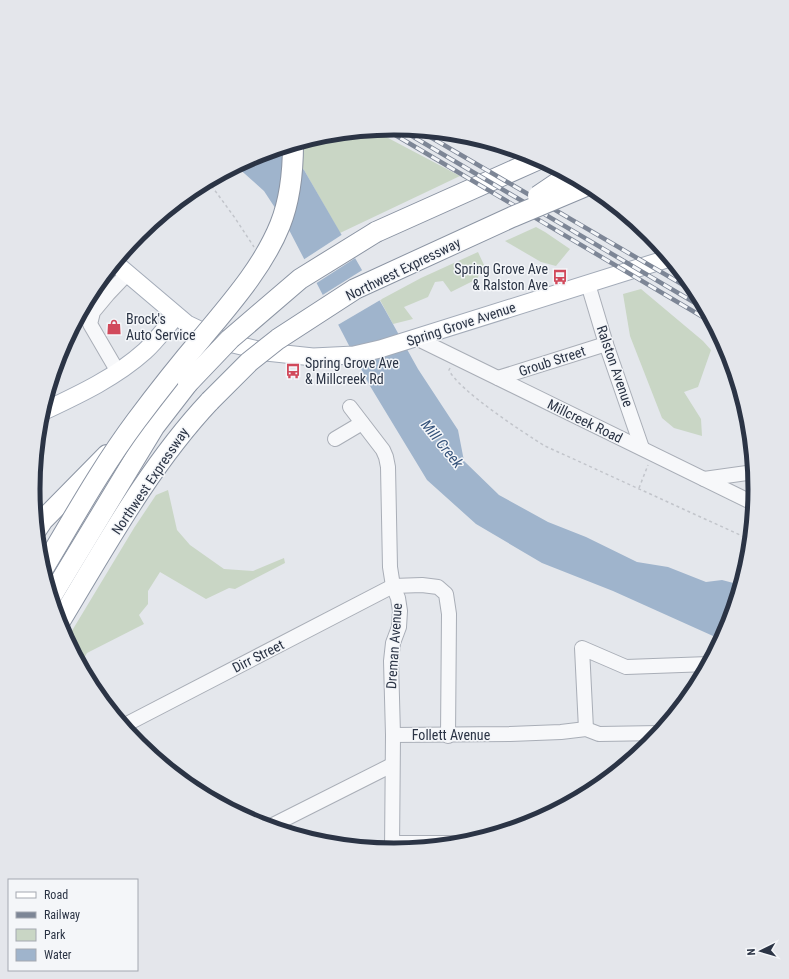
<svg xmlns="http://www.w3.org/2000/svg" width="789" height="979" font-family="'Roboto Condensed',sans-serif">
  <rect width="100%" height="100%" fill="#e4e7ec"/>
  <g fill="#c9d6c5">
    <path d="M373,130L460,176L340,233L304,170L283,147L324,135Z"/>
    <path d="M536,227L545,232L570,249L556,266L541,262L505,241Z"/>
    <path d="M478,252L484,265L477,279L451,292L443,281L435,282L428,297L404,307L413,319L393,324L380,300L421,278Z"/>
    <path d="M641,289L703,341L711,350L698,387L684,392L701,419L702,436L674,428L662,418L630,336L623,294Z"/>
    <path d="M168,490L177,530L190,545L224,569L253,571L284,558L285,563L235,589L229,588L206,599L160,572L148,591V604L139,615L144,624L87,653L80,665L67,639L134,528L156,495Z"/>
  </g>
  <path fill="#9fb4cc" d="M283,147L304,170L384,308L418,369L458,430L464,461L499,495L548,522L586,537L637,562L668,567L706,582L722,580L741,585L728,628L722,640L613,591L542,563L476,524L427,480L370,386L287,226L264,191L236,166L256,155Z"/>
  <g fill="#e4e7ec">
    <path d="M343,234L357,257L315,284L303,260Z"/>
    <path d="M364,269L382,299L336,326L321,296Z"/>
  </g>
  <g fill="none" stroke-linecap="round" stroke-linejoin="round">
    <g stroke="#a9aeb7" stroke-width="16">
      <g id="minor">
        <path d="M588,284L606,344L642,448"/>
        <path d="M416,338L755,504"/>
        <path d="M118,372L90,324L93,312L108,294L127,274"/>
        <path d="M498,378L606,344"/>
        <path d="M350,407L383,450L386,457L388,467L390,567L393,586L398,598L400,611L399,627L393,643L391,661L393,735L392,851"/>
        <path d="M335,439L362,423"/>
        <path d="M704,479L754,472"/>
        <path d="M123,726L393,586L422,585L438,587L446,594L449,614L448,736"/>
        <path d="M586,729L582,648L626,667L709,664"/>
        <path d="M393,735L510,734L561,732L586,729L599,734L660,733"/>
        <path d="M269,827L392,765"/>
        <path d="M392,843H467"/>
      </g>
    </g>
    <g stroke="#a3abb8" stroke-width="19">
      <g id="major">
        <path d="M115,263L187,324L225,342L266,352L313,357L354,355L380,349L670,258"/>
        <path d="M42,412C78,395 115,378 145,351C157,340 166,327 176,316"/>
      </g>
    </g>
    <g stroke="#8b94a3" stroke-width="22">
      <g id="highway">
        <path d="M376,232L539,159"/>
        <path d="M37,529L43,520L107,455"/>
        <path d="M51,597L154,427L188,383"/>
        <path d="M59,623C105,547 149,466 210,401"/>
      </g>
    </g>
    <g stroke="#c2c5cb" stroke-width="1.5" stroke-dasharray="3 3" stroke-linecap="butt">
      <path d="M208,181L235,218L254,247"/>
      <path d="M450,368L449,370C458,390 524,433 545,446L751,540"/>
      <path d="M639,488L648,465"/>
    </g>
    <use href="#minor" stroke="#f7f8fa" stroke-width="14"/>
    <use href="#major" stroke="#fff" stroke-width="17"/>
    <use href="#highway" stroke="#fff" stroke-width="20"/>
    <g stroke="#7d8696" stroke-width="4.5">
      <g id="rail">
        <path d="M385,129L713,323"/>
        <path d="M400,129L707,310"/>
        <path d="M420,131L697,293"/>
      </g>
    </g>
    <use href="#rail" stroke="#f4f6f9" stroke-width="3" stroke-dasharray="9" stroke-linecap="butt"/>
    <g stroke="#8b94a3" stroke-width="22" stroke-linecap="butt">
      <g id="highway-bridge">
        <path d="M538,196L569,175"/>
        <path d="M188,383L230,339L300,279L376,232"/>
        <path d="M210,401L249,362L278,339L355,289L512,217L588,185"/>
        <path d="M43,569C73,519 101,468 136,421C157,393 179,365 202,338C231,303 263,267 280,225C290,200 293,171 293,144"/>
      </g>
    </g>
    <use href="#highway-bridge" stroke="#fff" stroke-width="20"/>
  </g>
  <defs>
    <g id="bus-bare" transform="scale(1.2)"><path d="M-5-6H5V4H4V6H2V4H-2V6H-4V4H-5ZM-3.5-4V0h7V-4ZM-3.5 1.2v1.5H-2V1.2ZM2 1.2v1.5H3.5V1.2Z" fill="#d1495b" stroke="#f4f6f9" stroke-width="2.5" paint-order="stroke"/></g>
    <g id="shop-bare" transform="scale(1.2)"><path d="M-5-2.5h2.3a2.7 3.5 0 0 1 5.4 0H5L5.5 6h-11ZM-1.5-2.5h3a1.5 2.3 0 0 0-3 0Z" fill="#d1495b" stroke="#f4f6f9" stroke-width="2.5" paint-order="stroke"/></g>
  </defs>
  <g fill-rule="evenodd">
    <use href="#bus-bare" x="560" y="277"/>
    <use href="#shop-bare" x="114" y="327"/>
    <use href="#bus-bare" x="293" y="371"/>
  </g>
  <g text-anchor="middle" dominant-baseline="central" stroke-width="3" stroke-linejoin="round" paint-order="stroke">
    <g font-size="14" fill="#2b3445" stroke="#f4f6f9">
      <text transform="translate(403 269) rotate(-26)">Northwest Expressway</text>
      <text transform="translate(461 324) rotate(-18)">Spring Grove Avenue</text>
      <text transform="translate(552 361) rotate(-18)">Groub Street</text>
      <text transform="translate(615 366) rotate(71)">Ralston Avenue</text>
      <text transform="translate(585 421) rotate(26)">Millcreek Road</text>
      <text transform="translate(150 481) rotate(-56)">Northwest Expressway</text>
      <text transform="translate(394 646) rotate(-86)">Dreman Avenue</text>
      <text transform="translate(258 656) rotate(-27)">Dirr Street</text>
      <text x="451" y="735">Follett Avenue</text>
    </g>
    <g font-size="14" fill="#2b3445" stroke="#f4f6f9" text-anchor="start">
      <text x="548" y="269" text-anchor="end">Spring Grove Ave<tspan x="548" dy="16">&amp; Ralston Ave</tspan></text>
      <text x="126" y="319">Brock's<tspan x="126" dy="16">Auto Service</tspan></text>
      <text x="305" y="363">Spring Grove Ave<tspan x="305" dy="16">&amp; Millcreek Rd</tspan></text>
    </g>
    <g font-size="15" font-style="italic" fill="#34527a" stroke="#f4f6f9">
      <text transform="translate(442 444) rotate(51)">Mill Creek</text>
    </g>
  </g>
  <path d="M0 0H789V979H0ZM40 489a354 354 0 1 1 708 0a354 354 0 1 1-708 0Z" fill="#e4e6eb" fill-rule="evenodd"/>
  <path fill="none" stroke="#2b3445" stroke-width="5" d="M40 489a354 354 0 1 1 708 0a354 354 0 1 1-708 0Z"/>
  <rect x="8" y="879" width="130" height="92" fill="#f4f6f9" stroke="#a4a8b1"/>
  <rect x="16" y="892" width="20" height="6" fill="#ffffff" stroke="#a4a8b1"/>
  <text x="44" y="899" font-size="12" fill="#2b3445">Road</text>
  <rect x="16" y="912" width="20" height="6" fill="#7d8696" stroke="#a4a8b1"/>
  <text x="44" y="919" font-size="12" fill="#2b3445">Railway</text>
  <rect x="16" y="929" width="20" height="12" fill="#c9d6c5" stroke="#a4a8b1"/>
  <text x="44" y="939" font-size="12" fill="#2b3445">Park</text>
  <rect x="16" y="949" width="20" height="12" fill="#9fb4cc" stroke="#a4a8b1"/>
  <text x="44" y="959" font-size="12" fill="#2b3445">Water</text>
  <g transform="translate(761 951) rotate(265)" stroke="#f4f6f9" stroke-width="3" paint-order="stroke">
  <path d="M0-3L7 15L0 10L-7 15Z" fill="#2b3445"/>
  <text y="-6" font-size="11" font-weight="bold" text-anchor="middle" fill="#2b3445">N</text>
  </g>
</svg>
